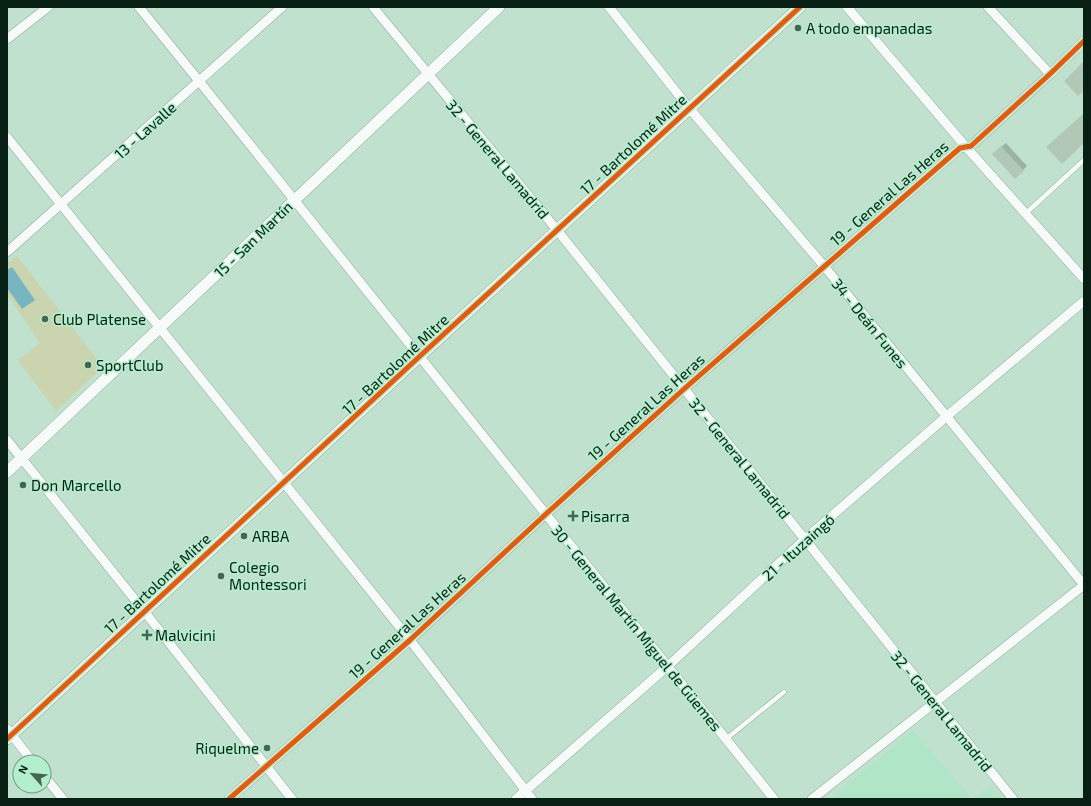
<svg xmlns="http://www.w3.org/2000/svg" width="1091" height="806" font-family="'Exo 2',sans-serif">
  <rect width="100%" height="100%" fill="#c0e1ce"/>
  <g fill="#b1e5c8">
    <path d="M913,730L970,796L966,799H830Z"/>
    <path d="M990,785L1001,799H972Z"/>
  </g>
  <path fill="#cad4af" d="M17,256L103,367L56,411L18,360L40,343L7,294V264Z"/>
  <path fill="#77b6c0" d="M12,267L35,300L22,309L7,288V270Z"/>
  <path fill="#0003" d="M1006,143L1027,166L1015,178L993,154Z"/>
  <g fill="#b1c8b7">
    <path d="M1084,61V91L1078,96L1064,81Z"/>
    <path d="M1084,113V143L1062,164L1046,147Z"/>
    <path d="M1001,146L1024,171L1015,179L992,154Z"/>
  </g>
  <g fill="none" stroke-linecap="round" stroke-linejoin="round">
    <g stroke="#92ac9e" stroke-width="5.5">
      <g id="service">
        <path d="M1025,214L1084,160"/>
        <path d="M726,739L784,692"/>
      </g>
    </g>
    <g stroke="#92ac9e" stroke-width="10">
      <g id="minor">
        <path d="M139,7L199,81L774,799"/>
        <path d="M373,7L557,230L1013,799"/>
        <path d="M609,7L689,108L824,266L1084,585"/>
        <path d="M847,7L966,147L1084,279"/>
        <path d="M988,7L1050,74"/>
        <path d="M7,39L48,7"/>
        <path d="M7,137L410,640L532,799"/>
        <path d="M7,252L282,7"/>
        <path d="M7,440L144,611L292,799"/>
        <path d="M7,729L33,762"/>
        <path d="M44,776L63,799"/>
        <path d="M229,799L410,640L546,514L684,389L960,148L971,146L1050,74L1084,41"/>
        <path d="M516,799L668,666L805,539L947,416L1084,301"/>
        <path d="M812,799L1084,585"/>
      </g>
    </g>
    <g stroke="#92ac9e" stroke-width="12">
      <g id="tertiary">
        <path d="M7,472L499,7"/>
        <path d="M7,739L420,356L800,7"/>
      </g>
    </g>
    <use href="#service" stroke="#f6faf8" stroke-width="4.5"/>
    <use href="#minor" stroke="#f6faf8" stroke-width="9"/>
    <use href="#tertiary" stroke="#f6faf8" stroke-width="11"/>
    <g stroke="#b3eecd" stroke-width="8">
      <g id="cycleway">
        <path d="M7,739L420,356L800,7"/>
        <path d="M229,799L410,640L546,514L684,389L960,148L971,146L1050,74L1084,41"/>
      </g>
    </g>
    <use href="#cycleway" stroke="#e8590c" stroke-width="5"/>
  </g>
  <g fill="#486455" stroke="#b3eecd" stroke-width="1.5">
    <circle cx="798" cy="28" r="4"/>
    <circle cx="45" cy="319" r="4"/>
    <circle cx="88" cy="365" r="4"/>
    <circle cx="23" cy="485" r="4"/>
    <path d="M571 510h4v4h4v4h-4v4h-4v-4h-4v-4h4z"/>
    <circle cx="244" cy="536" r="4"/>
    <circle cx="221" cy="576" r="4"/>
    <path d="M145 629h4v4h4v4h-4v4h-4v-4h-4v-4h4z"/>
    <circle cx="267" cy="748" r="4"/>
  </g>
  <g text-anchor="middle" dominant-baseline="central" stroke-width="3" stroke-linejoin="round" paint-order="stroke">
    <g font-size="15" fill="#082014" stroke="#b3eecd" text-anchor="start">
      <text x="806" y="28">A todo empanadas</text>
      <text x="53" y="319">Club Platense</text>
      <text x="96" y="365">SportClub</text>
      <text x="31" y="485">Don Marcello</text>
      <text x="581" y="516">Pisarra</text>
      <text x="252" y="536">ARBA</text>
      <text x="229" y="567">Colegio<tspan x="229" dy="17">Montessori</tspan></text>
      <text x="155" y="635">Malvicini</text>
      <text x="259" y="748" text-anchor="end">Riquelme</text>
    </g>
    <g font-size="15" fill="#082014" stroke="#b3eecd">
      <text transform="translate(145 130) rotate(-42)">13 - Lavalle</text>
      <text transform="translate(633 144) rotate(-43)">17 - Bartolomé Mitre</text>
      <text transform="translate(498 159) rotate(50)">32 - General Lamadrid</text>
      <text transform="translate(889 193) rotate(-41)">19 - General Las Heras</text>
      <text transform="translate(253 239) rotate(-44)">15 - San Martín</text>
      <text transform="translate(870 323) rotate(51)">34 - Deán Funes</text>
      <text transform="translate(395 364) rotate(-43)">17 - Bartolomé Mitre</text>
      <text transform="translate(646 407) rotate(-42)">19 - General Las Heras</text>
      <text transform="translate(740 458) rotate(51)">32 - General Lamadrid</text>
      <text transform="translate(798 547) rotate(-42)">21 - Ituzaingó</text>
      <text transform="translate(157 583) rotate(-43)">17 - Bartolomé Mitre</text>
      <text transform="translate(407 625) rotate(-42)">19 - General Las Heras</text>
      <text transform="translate(637 628) rotate(51)">30 - General Martín Miguel de Güemes</text>
      <text transform="translate(942 711) rotate(51)">32 - General Lamadrid</text>
    </g>
  </g>
  <rect width="1091" height="806" fill="none" stroke="#082014" stroke-width="16"/>
  <g transform="translate(32 774) rotate(297)"><circle r="19" fill="#b3eecd" stroke="#6f9c83"/>
  <path d="M0-3L7 15L0 10L-7 15Z" fill="#486455"/>
  <text y="-6" font-size="11" font-weight="bold" text-anchor="middle" fill="#082014">N</text>
  </g>
</svg>
